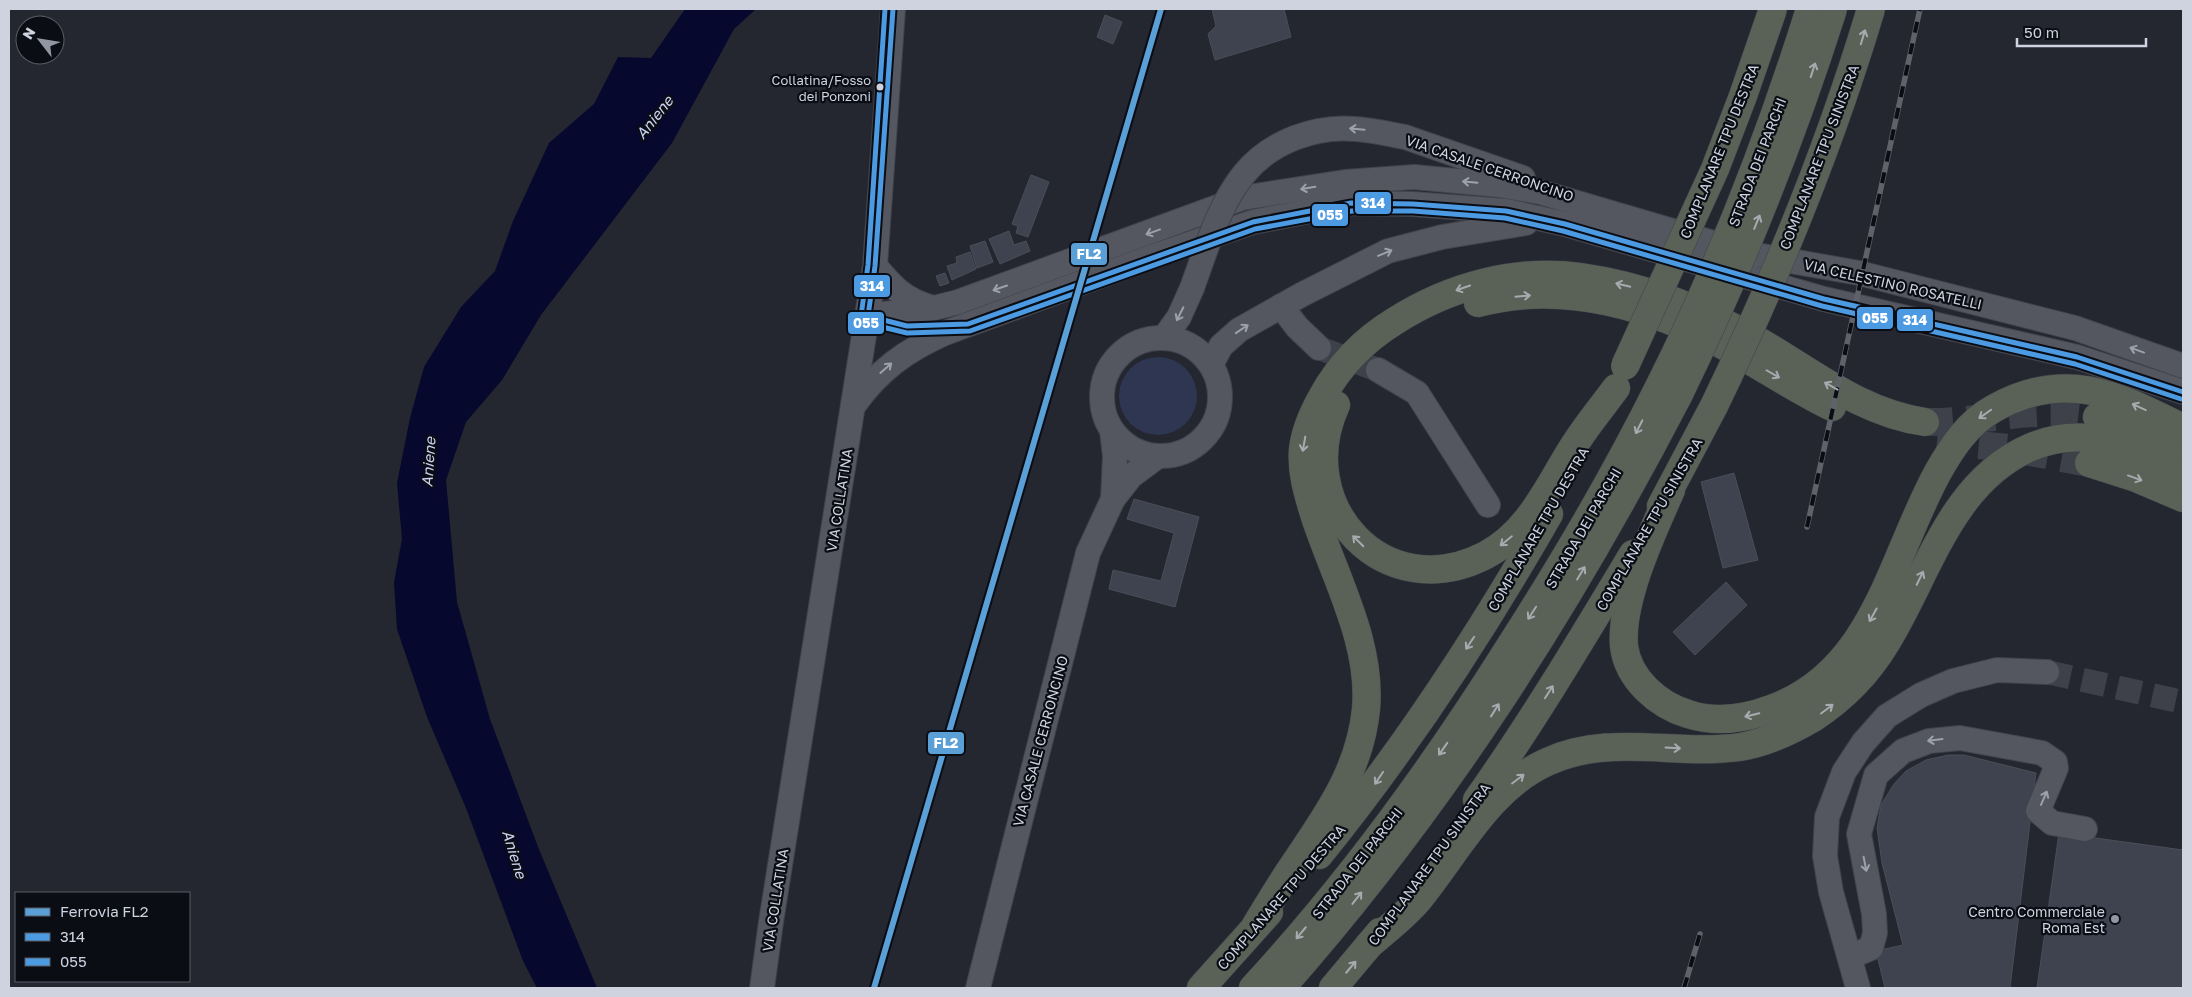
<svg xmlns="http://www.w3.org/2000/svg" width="2192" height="997" font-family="'Golos Text',sans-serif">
  <rect width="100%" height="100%" fill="#242630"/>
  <circle fill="#2e3652" cx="1158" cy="396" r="39"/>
  <path fill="#07082d" d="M685,9H756L734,29L672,143L541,315L502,380L466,422L446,480L457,602L490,719L538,847L597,988H537L523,961L466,808L427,717L397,629L394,582L402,539L397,483L410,418L424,367L461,307L495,271L513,221L549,143L594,104L618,57L651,58Z"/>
  <g fill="#3f424f" stroke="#4c4e57">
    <path d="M1212,9H1284L1291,37L1215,60L1208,34L1216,26Z"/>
    <path d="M1105,15L1122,22L1113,44L1097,37Z"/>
    <path d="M1031,175L1049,182L1028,237L1016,233L1018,226L1012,224Z"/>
    <path d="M1009,231L1014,245L1026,241L1030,251L1000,264L989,239Z"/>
    <path d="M985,241L993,262L977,268L970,246Z"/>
    <path d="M970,252L976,269L952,280L947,266L957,263L956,257Z"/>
    <path d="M945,273L949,283L940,286L936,276Z"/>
    <path d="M1734,473L1758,560L1723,568L1701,482Z"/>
    <path d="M1134,499L1199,517L1175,607L1109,589L1113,570L1161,581L1174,533L1127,519Z"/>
    <path d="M1726,582L1747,605L1695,655L1673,632Z"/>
    <path d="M1948,755H1964L2036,773L2010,988H1885L1876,951L1903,945L1882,863L1877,828L1881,805L1894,784L1906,771L1926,760Z"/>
    <path d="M2059,833L2183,850V988H2037Z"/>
  </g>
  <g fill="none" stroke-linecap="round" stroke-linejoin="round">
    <g stroke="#3e404a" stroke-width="24" stroke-dasharray="24 12" stroke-linecap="butt">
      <path d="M1319,348L1378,370"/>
      <path d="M2047,672L2183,702"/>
    </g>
    <g stroke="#3e404a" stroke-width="28" stroke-dasharray="28 14" stroke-linecap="butt">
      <path d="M1925,422C1981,423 2042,404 2097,417"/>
      <path d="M1937,441L2009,448L2089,463"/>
    </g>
    <g stroke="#40434c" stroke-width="26">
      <g id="minor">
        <path d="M1405,137L1523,178"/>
        <path d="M875,266C893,287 903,299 930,307"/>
        <path d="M1281,306L1297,327L1319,348"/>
        <path d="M868,316L934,308L958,302L1242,198L1345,182L1414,177L1499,185L1540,192L1751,254L1859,273L2075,328L2183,366"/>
        <path d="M1164,338L1179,317L1192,288"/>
        <circle cx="1161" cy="397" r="59"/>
        <path d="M1211,365L1221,346L1239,330L1301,295L1388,251L1442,237L1526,223"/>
        <path d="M1378,370L1417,393L1488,505"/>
        <path d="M854,405C879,370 905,351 945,333L1154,256L1253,222L1351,203L1413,204L1506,211L1565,224L1824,299L2077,357L2183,392"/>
        <path d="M1112,431L1115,456L1113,499"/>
        <path d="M1850,957L1871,948L1875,933L1874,914L1859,834L1876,775L1903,751L1929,741L1960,738L2042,753L2055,762L2056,768L2038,811L2052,823L2085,829"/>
        <path d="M762,988L771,922L875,266L893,9"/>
        <path d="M978,988L1088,553L1113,499L1131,476L1158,456"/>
        <path d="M1858,988L1831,892L1825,856L1827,817L1844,772L1863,743L1887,716L1921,695L1953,681L1997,670L2047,672"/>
      </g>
    </g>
    <g stroke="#40434c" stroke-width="29">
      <g id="highway">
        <path d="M1478,303C1564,280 1654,307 1730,349C1764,368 1797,390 1832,407"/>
        <path d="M1336,405C1290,505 1384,608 1486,555C1531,531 1549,484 1575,444C1587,425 1602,407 1616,388"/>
        <path d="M2097,417L2135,431L2183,454"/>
        <path d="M2089,463L2136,478L2183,498"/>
        <path d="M1671,490C1653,531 1620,600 1624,646C1628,679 1658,705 1688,714C1715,723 1744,719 1771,709C1875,672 1891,557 1938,472C1952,447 1968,423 1993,409C2065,368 2117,395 2183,428"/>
        <path d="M1661,506L1714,406"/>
        <path d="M1477,800C1533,721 1583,637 1633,554"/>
        <path d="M1319,855C1405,749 1481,633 1549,514"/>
        <path d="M1256,925C1268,905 1280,885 1293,866C1326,817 1360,771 1366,709C1372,643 1335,578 1315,517C1308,494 1301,473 1303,449C1305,431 1313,413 1322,397C1340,364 1364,340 1395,321C1450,286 1516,268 1581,277C1645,286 1707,311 1762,343C1815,374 1862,413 1925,422"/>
        <path d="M1369,945C1386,930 1405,916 1419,899C1458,851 1489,788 1547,762C1609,733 1675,756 1740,747C1765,743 1791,731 1813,718C1842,699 1868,673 1886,643C1928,575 1950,483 2029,448C2054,437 2081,435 2107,441C2134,448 2159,464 2183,476"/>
        <path d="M1201,988L1269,912"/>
        <path d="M1253,988C1349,884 1432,770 1507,651C1563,564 1615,476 1661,383"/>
        <path d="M1281,988C1441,807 1568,608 1679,394"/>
        <path d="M1333,988L1380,932"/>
      </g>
    </g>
    <use href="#minor" stroke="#54575f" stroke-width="24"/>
    <use href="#highway" stroke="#5a6157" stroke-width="28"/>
    <g stroke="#60626a" stroke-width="5.5">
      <g id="rail">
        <path d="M1807,527L1920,9"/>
        <path d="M1684,988L1700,934"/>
      </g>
    </g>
    <use href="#rail" stroke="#0b0d15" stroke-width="4" stroke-dasharray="11" stroke-linecap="butt"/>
    <g stroke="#40434c" stroke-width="26" stroke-linecap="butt">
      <path id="minor-bridge" d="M1192,288C1206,250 1218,206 1244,174C1270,142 1315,125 1356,129C1372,130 1389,134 1405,137"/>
    </g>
    <g stroke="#40434c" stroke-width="29" stroke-linecap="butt">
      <g id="highway-bridge">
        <path d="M1625,366L1715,169L1743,96L1773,9"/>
        <path d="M1661,383C1721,263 1770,137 1810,9"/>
        <path d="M1679,394C1740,269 1791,141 1833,9"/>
        <path d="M1714,406C1776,278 1830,146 1871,9"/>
      </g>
    </g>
    <use href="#minor-bridge" stroke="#54575f" stroke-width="24"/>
    <use href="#highway-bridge" stroke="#5a6157" stroke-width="28"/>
    <g stroke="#0b0d15" stroke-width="9">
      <path id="bus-1" d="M893,9L875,266L868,316L907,326L968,324L1253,222L1351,203L1413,204L1506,211L1565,224L1824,299L2077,357L2183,392"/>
    </g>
    <g stroke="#0b0d15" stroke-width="9">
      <path id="bus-2" d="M885,9L868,265L861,316L862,320L866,323L907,333L970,331L1255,229L1352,211H1413L1505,218L1563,231L1822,306L2075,364L2181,399"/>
    </g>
    <use href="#bus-1" stroke="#4c9ae2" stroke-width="5"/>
    <use href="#bus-2" stroke="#4c9ae2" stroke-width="5"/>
    <g stroke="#0b0d15" stroke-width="10">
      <path id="rail-1" d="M874,988L1161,9"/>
    </g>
    <use href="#rail-1" stroke="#5a9fd5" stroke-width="6"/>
  </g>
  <defs><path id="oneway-shaft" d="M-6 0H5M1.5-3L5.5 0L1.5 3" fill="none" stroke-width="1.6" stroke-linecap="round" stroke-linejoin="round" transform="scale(1.25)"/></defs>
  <g stroke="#a5abaf">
    <use href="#oneway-shaft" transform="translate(1863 37) rotate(-73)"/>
    <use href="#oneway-shaft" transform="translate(1813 70) rotate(-72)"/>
    <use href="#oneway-shaft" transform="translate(1757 222) rotate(-68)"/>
    <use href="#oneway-shaft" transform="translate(1623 285) rotate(-167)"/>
    <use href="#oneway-shaft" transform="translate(1463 288) rotate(161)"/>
    <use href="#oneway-shaft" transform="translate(1523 296) rotate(-5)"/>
    <use href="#oneway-shaft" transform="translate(1773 374) rotate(30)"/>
    <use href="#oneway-shaft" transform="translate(1831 386) rotate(-151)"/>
    <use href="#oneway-shaft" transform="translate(2139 407) rotate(-155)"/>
    <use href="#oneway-shaft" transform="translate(1985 414) rotate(145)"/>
    <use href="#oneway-shaft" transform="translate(1639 427) rotate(117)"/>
    <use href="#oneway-shaft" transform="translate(1304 444) rotate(100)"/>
    <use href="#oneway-shaft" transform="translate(2135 478) rotate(20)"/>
    <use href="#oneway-shaft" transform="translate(1358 541) rotate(-135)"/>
    <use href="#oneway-shaft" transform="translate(1506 541) rotate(141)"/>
    <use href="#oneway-shaft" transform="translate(1581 573) rotate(-59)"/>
    <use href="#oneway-shaft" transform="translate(1920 578) rotate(-64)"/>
    <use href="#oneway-shaft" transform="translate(1532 613) rotate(123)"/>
    <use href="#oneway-shaft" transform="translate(1873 615) rotate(119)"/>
    <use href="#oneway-shaft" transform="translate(1470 643) rotate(124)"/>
    <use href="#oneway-shaft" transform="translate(1549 692) rotate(-57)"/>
    <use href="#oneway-shaft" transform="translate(1827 709) rotate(-37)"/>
    <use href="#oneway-shaft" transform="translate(1495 710) rotate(-58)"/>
    <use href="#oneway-shaft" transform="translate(1752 715) rotate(167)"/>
    <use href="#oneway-shaft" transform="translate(1673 748) rotate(3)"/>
    <use href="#oneway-shaft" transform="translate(1443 749) rotate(125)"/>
    <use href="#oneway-shaft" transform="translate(1379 778) rotate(124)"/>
    <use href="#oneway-shaft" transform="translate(1518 779) rotate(-37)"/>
    <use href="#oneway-shaft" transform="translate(1357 898) rotate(-52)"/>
    <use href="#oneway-shaft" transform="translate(1301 933) rotate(130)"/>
    <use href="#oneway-shaft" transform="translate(1351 967) rotate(-50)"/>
  </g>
  <g stroke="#9da1ac">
    <use href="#oneway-shaft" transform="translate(1357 129) rotate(-175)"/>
    <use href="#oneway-shaft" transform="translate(1470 182) rotate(-175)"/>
    <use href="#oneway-shaft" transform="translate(1308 188) rotate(171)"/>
    <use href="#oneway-shaft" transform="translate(1153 232) rotate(160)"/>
    <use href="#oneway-shaft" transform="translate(1385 253) rotate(-23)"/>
    <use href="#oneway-shaft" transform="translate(1000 288) rotate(161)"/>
    <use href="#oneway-shaft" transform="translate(1180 314) rotate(117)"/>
    <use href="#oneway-shaft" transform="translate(1242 329) rotate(-34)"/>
    <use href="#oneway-shaft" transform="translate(2137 350) rotate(-160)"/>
    <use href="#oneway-shaft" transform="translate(886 368) rotate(-41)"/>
    <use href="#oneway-shaft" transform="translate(1935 740) rotate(173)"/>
    <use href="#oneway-shaft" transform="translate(2044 798) rotate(-66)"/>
    <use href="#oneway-shaft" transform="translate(1865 864) rotate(79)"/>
  </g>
  <circle fill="#ced3df" stroke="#0b0d15" stroke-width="2" cx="880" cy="87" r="4.5"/>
  <circle fill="#9296a2" stroke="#0b0d15" stroke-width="2" cx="2115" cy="919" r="5"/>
  <g text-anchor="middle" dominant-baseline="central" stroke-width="4.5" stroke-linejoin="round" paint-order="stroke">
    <g font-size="13" fill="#ced3df" stroke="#0b0d15" text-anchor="end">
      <text x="871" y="80">Collatina/Fosso<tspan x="871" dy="16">dei Ponzoni</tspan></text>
    </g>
    <g font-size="14" fill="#ced3df" stroke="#0b0d15">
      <text transform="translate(1719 151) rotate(-68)">COMPLANARE TPU DESTRA</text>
      <text transform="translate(1819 157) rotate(-69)">COMPLANARE TPU SINISTRA</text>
      <text transform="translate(1757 162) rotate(-69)">STRADA DEI PARCHI</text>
      <text transform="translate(1490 168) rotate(19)">VIA CASALE CERRONCINO</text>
      <text transform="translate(1893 284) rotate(13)">VIA CELESTINO ROSATELLI</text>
      <text transform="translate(839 500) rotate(-81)">VIA COLLATINA</text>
      <text transform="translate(1649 524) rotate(-60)">COMPLANARE TPU SINISTRA</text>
      <text transform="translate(1583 528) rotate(-60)">STRADA DEI PARCHI</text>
      <text transform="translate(1538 529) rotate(-60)">COMPLANARE TPU DESTRA</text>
      <text transform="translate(1040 741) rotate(-75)">VIA CASALE CERRONCINO</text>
      <text transform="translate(1357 863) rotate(-52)">STRADA DEI PARCHI</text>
      <text transform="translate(1429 864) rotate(-54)">COMPLANARE TPU SINISTRA</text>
      <text transform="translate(1281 897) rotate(-49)">COMPLANARE TPU DESTRA</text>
      <text transform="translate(775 900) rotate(-81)">VIA COLLATINA</text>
    </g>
    <g font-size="14" fill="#ced3df" stroke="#0b0d15" text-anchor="end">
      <text x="2105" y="911">Centro Commerciale<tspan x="2105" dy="16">Roma Est</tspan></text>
    </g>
    <g font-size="15" font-style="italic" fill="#c9d3f2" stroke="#0b0d15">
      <text transform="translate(654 117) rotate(-52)">Aniene</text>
      <text transform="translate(428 462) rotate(-86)">Aniene</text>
      <text transform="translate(515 854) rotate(73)">Aniene</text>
    </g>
  </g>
  <g stroke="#0b0d15" stroke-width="2">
    <rect x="1354" y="191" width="38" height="24" rx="5" fill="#4c9ae2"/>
    <rect x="1311" y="203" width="38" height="24" rx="5" fill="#4c9ae2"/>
    <rect x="1070" y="242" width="38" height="24" rx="5" fill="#5a9fd5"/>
    <rect x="853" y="274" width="38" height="24" rx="5" fill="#4c9ae2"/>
    <rect x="1856" y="306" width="38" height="24" rx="5" fill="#4c9ae2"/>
    <rect x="1896" y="308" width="38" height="24" rx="5" fill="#4c9ae2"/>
    <rect x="847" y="311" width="38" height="24" rx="5" fill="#4c9ae2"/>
    <rect x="927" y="731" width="38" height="24" rx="5" fill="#5a9fd5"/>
  </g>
  <g font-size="14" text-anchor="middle" font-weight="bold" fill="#fff">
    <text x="1373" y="208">314</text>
    <text x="1330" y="220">055</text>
    <text x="1089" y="259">FL2</text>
    <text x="872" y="291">314</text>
    <text x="1875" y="323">055</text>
    <text x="1915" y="325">314</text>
    <text x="866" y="328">055</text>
    <text x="946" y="748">FL2</text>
  </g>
  <rect width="2192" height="997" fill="none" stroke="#ced3df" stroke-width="20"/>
  <rect x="15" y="892" width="175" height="90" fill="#0b0d15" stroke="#595c66"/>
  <rect x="25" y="908" width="25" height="8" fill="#5a9fd5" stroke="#595c66"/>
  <text x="60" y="917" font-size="15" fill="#ced3df">Ferrovia FL2</text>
  <rect x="25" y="933" width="25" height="8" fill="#4c9ae2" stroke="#595c66"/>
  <text x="60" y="942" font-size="15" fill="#ced3df">314</text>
  <rect x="25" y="958" width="25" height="8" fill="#4c9ae2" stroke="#595c66"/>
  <text x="60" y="967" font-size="15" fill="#ced3df">055</text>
  <g transform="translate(40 40) rotate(301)"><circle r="24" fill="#0b0d15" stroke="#595c66"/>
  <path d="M0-4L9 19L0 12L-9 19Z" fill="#9296a2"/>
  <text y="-8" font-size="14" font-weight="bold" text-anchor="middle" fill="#ced3df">N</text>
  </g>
  <path d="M2017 38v8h129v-8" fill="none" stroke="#ced3df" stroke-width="2.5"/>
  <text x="2024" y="38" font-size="15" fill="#ced3df" stroke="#0b0d15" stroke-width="4" paint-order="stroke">50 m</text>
</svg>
